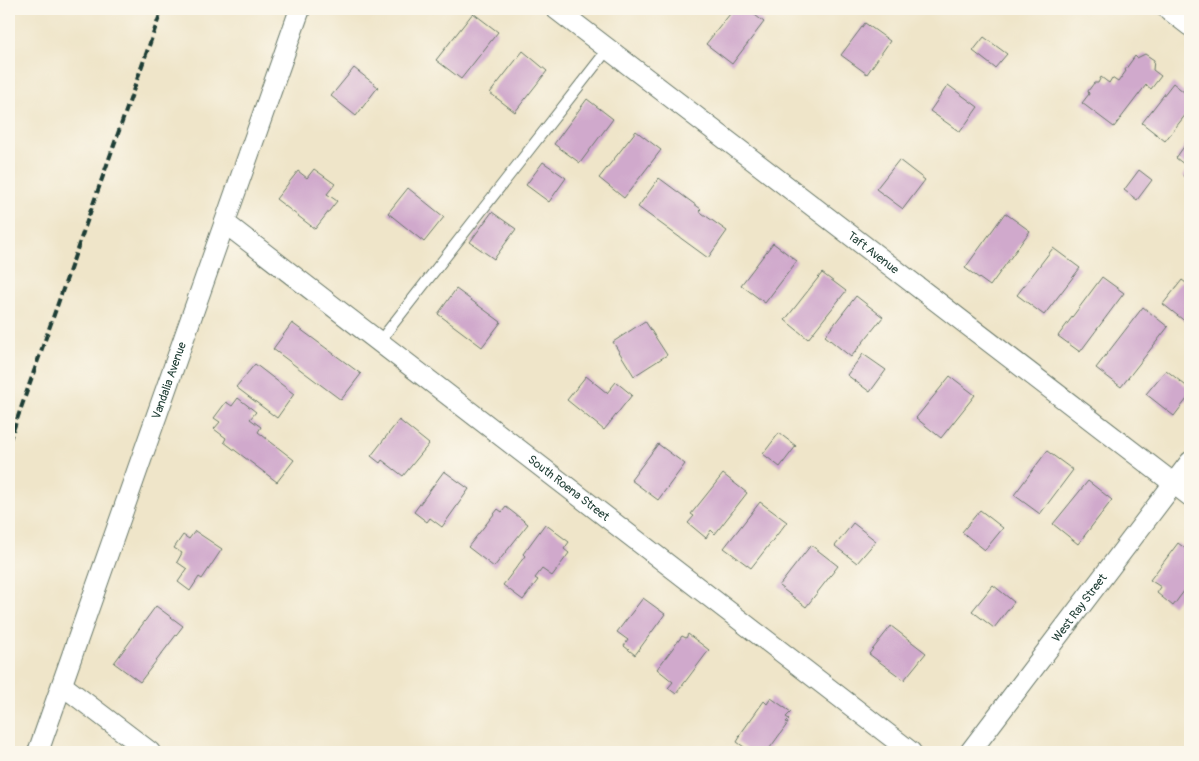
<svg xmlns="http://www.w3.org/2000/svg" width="1199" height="761" font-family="Pangolin,sans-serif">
  <rect width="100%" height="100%" fill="#fbf7ec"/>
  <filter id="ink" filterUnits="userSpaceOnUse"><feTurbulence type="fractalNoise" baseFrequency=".02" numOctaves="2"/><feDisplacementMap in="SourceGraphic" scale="10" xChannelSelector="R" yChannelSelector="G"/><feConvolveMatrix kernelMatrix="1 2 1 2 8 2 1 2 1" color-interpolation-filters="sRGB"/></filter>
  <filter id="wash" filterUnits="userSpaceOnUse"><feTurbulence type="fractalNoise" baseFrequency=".0096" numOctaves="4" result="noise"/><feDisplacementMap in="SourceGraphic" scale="20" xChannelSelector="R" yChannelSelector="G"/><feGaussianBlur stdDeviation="1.12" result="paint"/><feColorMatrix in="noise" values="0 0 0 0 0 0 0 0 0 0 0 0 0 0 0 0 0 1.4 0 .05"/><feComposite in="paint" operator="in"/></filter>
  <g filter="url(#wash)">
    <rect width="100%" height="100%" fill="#efe5c9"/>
    <g id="blocks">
      <g fill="#d0a9cc">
        <path d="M734,9H747L764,22L732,64L706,44Z"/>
        <path d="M473,13L498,32L461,79L436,60Z"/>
        <path d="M865,23L890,41L867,74L841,55Z"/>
        <path d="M984,37L1007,54L995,68L973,51Z"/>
        <path d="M523,51L547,71L515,112L490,93Z"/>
        <path d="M1145,54L1154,60L1153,70L1161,76L1151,89L1146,85L1114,127L1082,103L1089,94L1088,91L1094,83H1098L1101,77L1109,83L1112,78L1118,82L1126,71L1125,70L1135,56L1137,58Z"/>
        <path d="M354,68L378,87L356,116L331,96Z"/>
        <path d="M1173,83L1190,97V109L1165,141L1142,123Z"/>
        <path d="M948,85L978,107L960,132L930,111Z"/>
        <path d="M587,99L613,119L580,163L554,144Z"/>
        <path d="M636,131L661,150L624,198L599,178Z"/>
        <path d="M1190,138V181L1183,176L1189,168L1176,158Z"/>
        <path d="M899,160L925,180L903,209L876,189Z"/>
        <path d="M543,162L566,178L549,202L526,185Z"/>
        <path d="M314,169L335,184L327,194L337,201L315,229L276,199L298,171L307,178Z"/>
        <path d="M1139,170L1152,180L1137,200L1124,190Z"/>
        <path d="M659,178L701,209L699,211L727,231L708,258L638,207Z"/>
        <path d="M408,188L444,217L424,242L388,213Z"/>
        <path d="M492,212L516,229L494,259L470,242Z"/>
        <path d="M1005,213L1030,231L990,286L965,268Z"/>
        <path d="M773,243L797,261L765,303L741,285Z"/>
        <path d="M1053,248L1080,268L1044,315L1017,295Z"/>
        <path d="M822,273L846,291L808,339L785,320Z"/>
        <path d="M1102,277L1124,293L1080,352L1058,336Z"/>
        <path d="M1182,280L1190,286V318L1187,323L1163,304Z"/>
        <path d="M456,289L501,322L482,347L438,314Z"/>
        <path d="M856,296L883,317L851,357L825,336Z"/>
        <path d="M1143,307L1168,327L1121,387L1096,368Z"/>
        <path d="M645,321L667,355L634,376L613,342Z"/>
        <path d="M292,323L361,374L341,400L273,349Z"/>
        <path d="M863,354L886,370L870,392L847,375Z"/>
        <path d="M255,364L294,394L277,418L236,387Z"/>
        <path d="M1166,370L1190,389V395L1174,416L1146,394Z"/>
        <path d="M586,376L607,393L616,382L632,395L604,430L567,400Z"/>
        <path d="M950,376L975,395L941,438L916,418Z"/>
        <path d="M238,398L256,412L250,419L261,427L258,432L294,460L277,482L224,442L226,438L214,429L220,422L214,418L226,402L232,406Z"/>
        <path d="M399,420L429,444L403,476L382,460L380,463L371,456Z"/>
        <path d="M779,433L796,446L780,467L763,454Z"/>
        <path d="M658,444L685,464L658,500L631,480Z"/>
        <path d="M1047,451L1073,470L1040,514L1014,495Z"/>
        <path d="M444,471L469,489L442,527L430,518L427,522L414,512Z"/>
        <path d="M723,474L747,493L715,534L711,530L706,538L688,523L694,516L691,514Z"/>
        <path d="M1088,481L1112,500L1078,544L1053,524Z"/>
        <path d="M760,502L787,522L751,568L724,548Z"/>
        <path d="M506,507L528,524L494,567L468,547L498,509L502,512Z"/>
        <path d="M980,510L1003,528L985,550L962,532Z"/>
        <path d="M853,523L876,541L857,563L835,546Z"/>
        <path d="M545,524L569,542L564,549L569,553L552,576L542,569L535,578L538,580L523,600L503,585L525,556L523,554Z"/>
        <path d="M195,531L222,549L202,579L199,577L190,591L178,582L187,569L177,562L182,553L174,548L183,535L189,539Z"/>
        <path d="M1178,543L1190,552V583L1173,606L1157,593L1161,587L1150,580Z"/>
        <path d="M811,545L838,566L806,607L779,586Z"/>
        <path d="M993,585L1014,602L994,628L972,611Z"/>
        <path d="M643,598L665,614L635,655L624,646L628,640L617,632Z"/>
        <path d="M156,606L183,626L140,682L114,663Z"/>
        <path d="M891,626L926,653L904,680L869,654Z"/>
        <path d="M688,634L709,650L676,694L668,688L673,682L657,669L682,636L686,638Z"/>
        <path d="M771,698L791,712L786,717L789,719L786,722L788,723L767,752H751L737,742L740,737L739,736L764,701L767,704Z"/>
      </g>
    </g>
  </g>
  <g filter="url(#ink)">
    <use href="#blocks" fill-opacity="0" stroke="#687868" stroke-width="1"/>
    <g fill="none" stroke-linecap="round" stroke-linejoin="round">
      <g stroke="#687868" stroke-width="12">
        <path id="lane" d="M379,342L608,49"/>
      </g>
      <g stroke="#687868" stroke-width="22">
        <g id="street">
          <path id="s1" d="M556,9L1190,496"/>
          <path d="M1168,9L1190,26"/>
          <path id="s2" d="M225,223L911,752"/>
          <path d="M62,685L150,752"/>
          <path id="s3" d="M38,752L300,9"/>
          <path id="s4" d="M970,752L1190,462"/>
        </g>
      </g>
      <use href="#lane" stroke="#fff" stroke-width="10"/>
      <use href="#street" stroke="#fff" stroke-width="20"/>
      <path stroke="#1f3d34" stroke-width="4" stroke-dasharray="8 4" stroke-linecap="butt" d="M9,442L162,9"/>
    </g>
  </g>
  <g text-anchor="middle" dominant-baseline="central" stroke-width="4" stroke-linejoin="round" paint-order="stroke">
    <g font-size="12" fill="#1f3d34" stroke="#fbf7ec">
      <text stroke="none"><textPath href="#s1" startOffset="400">Taft Avenue</textPath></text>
      <text stroke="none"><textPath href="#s3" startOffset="394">Vandalia Avenue</textPath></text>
      <text stroke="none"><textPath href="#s2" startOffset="434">South Roena Street</textPath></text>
      <text stroke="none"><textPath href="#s4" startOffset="181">West Ray Street</textPath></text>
    </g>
  </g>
  <rect width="1199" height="761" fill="none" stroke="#fbf7ec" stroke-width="30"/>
</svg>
